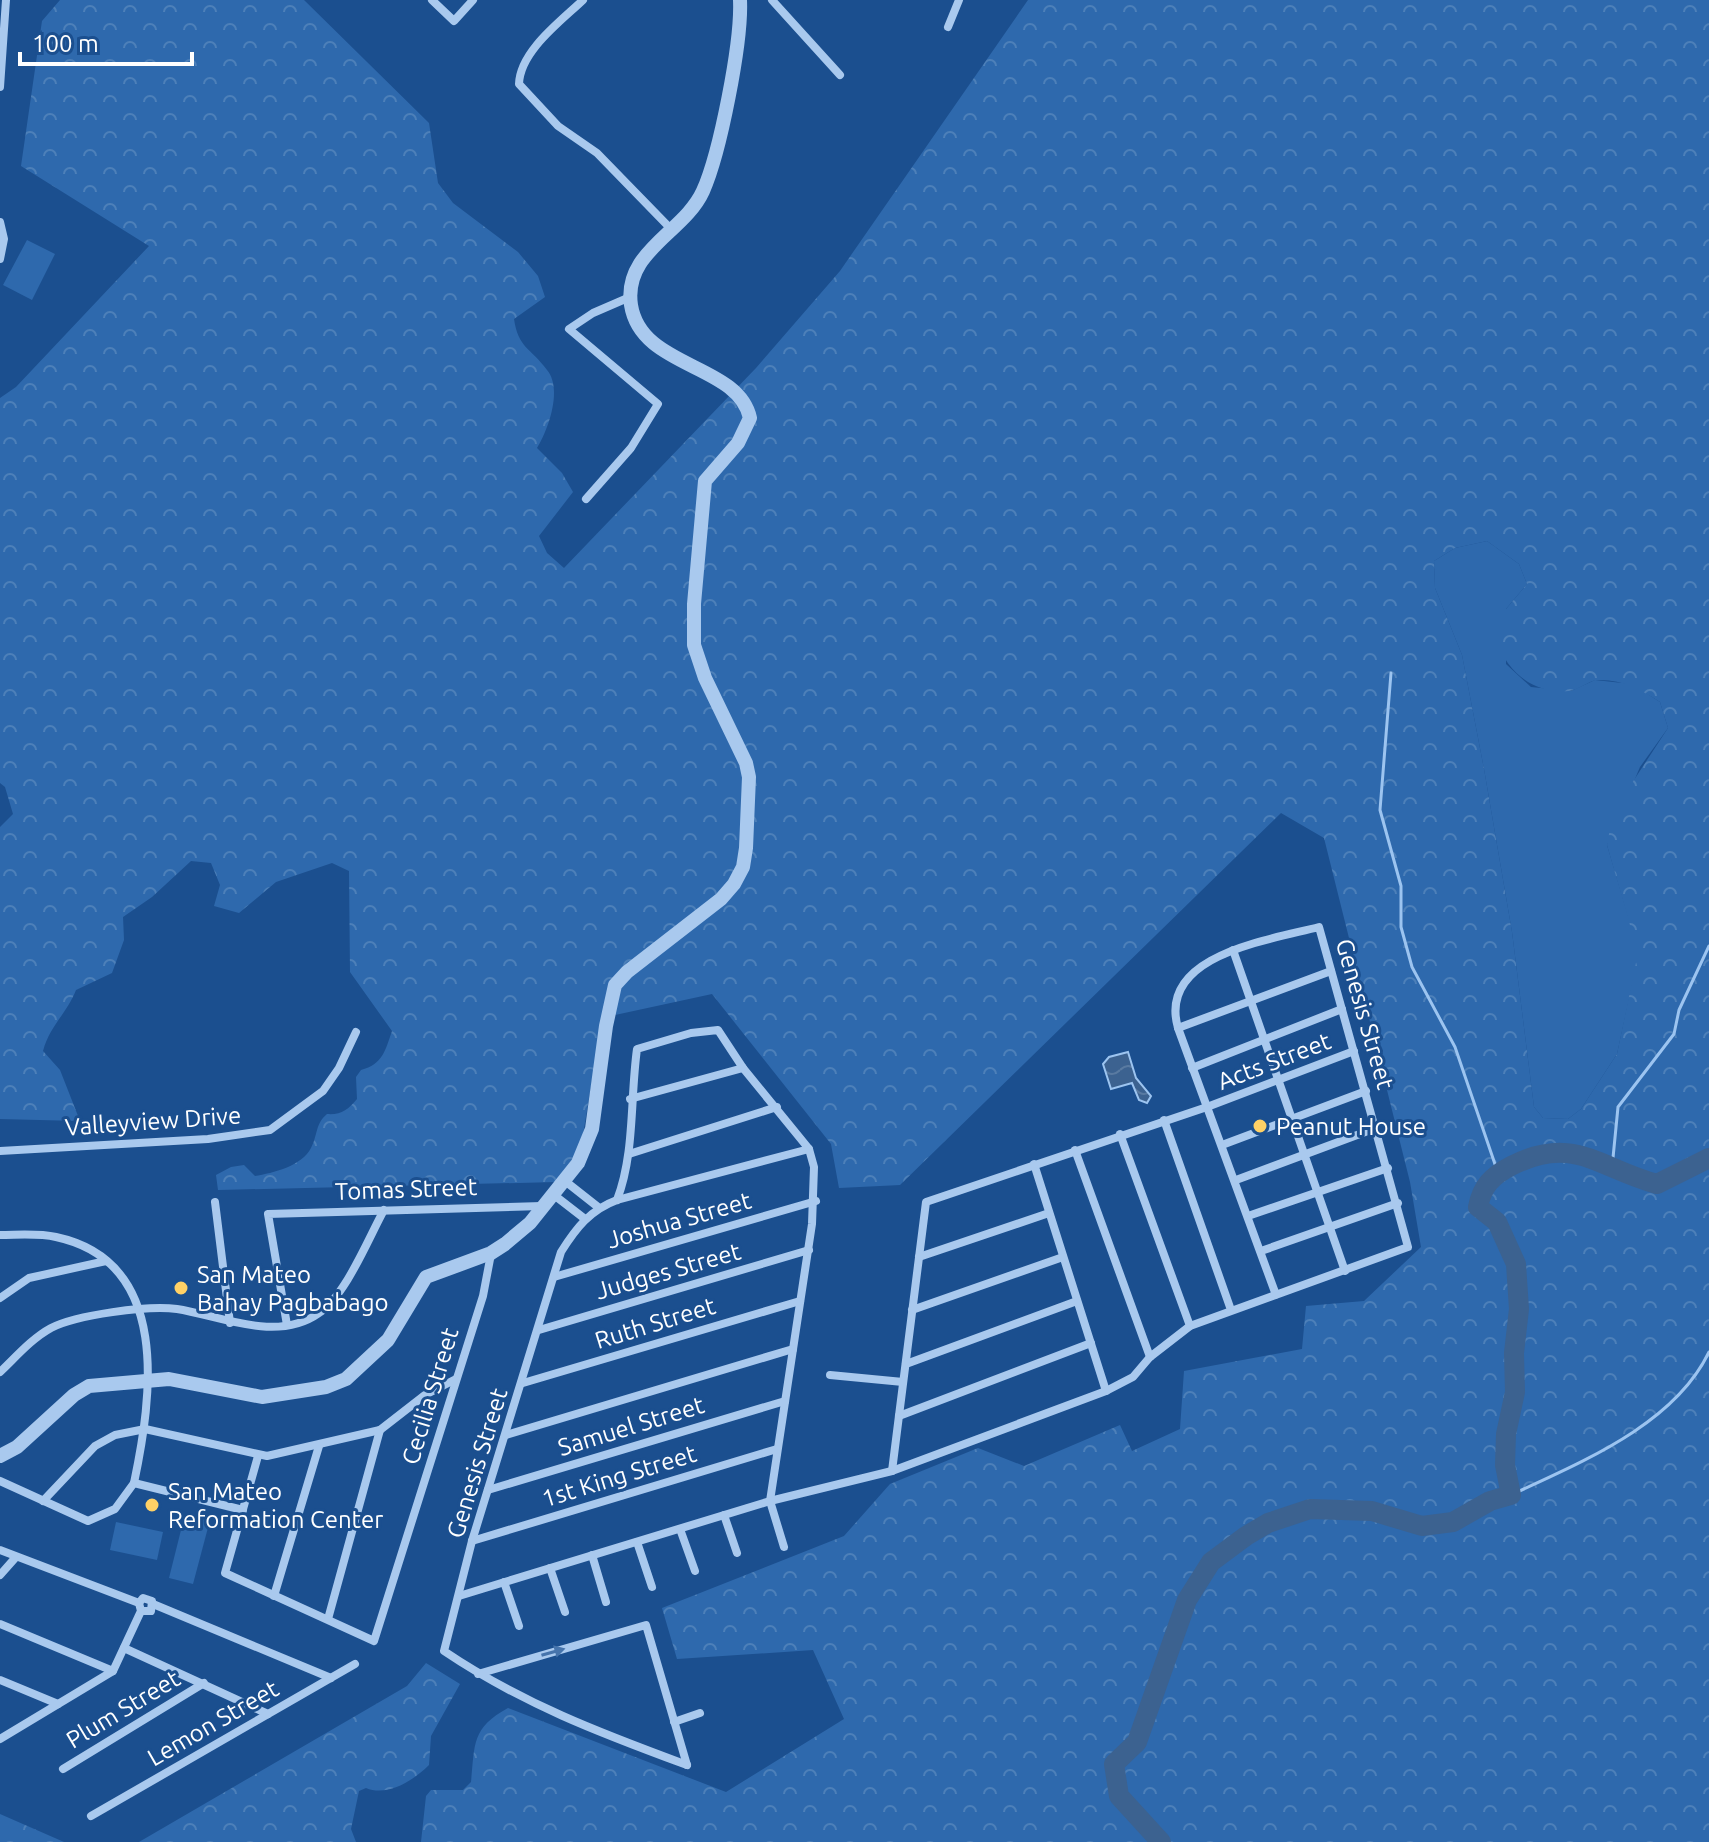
<svg xmlns="http://www.w3.org/2000/svg" width="1709" height="1842" font-family="Ubuntu,sans-serif">
  <defs>
    <pattern id="forest-crowns" width="20" height="18" patternUnits="userSpaceOnUse" patternTransform="scale(2)"><rect width="20" height="18" fill="#2e69ad"/><path d="M2 6a3 3 0 1 1 6 0M12 15a3 3 0 1 1 6 0" fill="none" stroke="#4d80b9"/></pattern>
    <pattern id="water-waves" width="16" height="10" patternUnits="userSpaceOnUse" patternTransform="scale(2)"><rect width="16" height="10" fill="#3c6290"/><path d="M0 5q4-4 8 0t8 0" fill="none" stroke="#597aa1"/></pattern>
  </defs>
  <rect width="100%" height="100%" fill="#1b4f8f"/>
  <g fill="#2e69ad">
    <path d="M27,240L55,254L32,300L3,285Z"/>
    <path d="M1487,541L1519,564L1527,584L1506,609V664L1531,687L1571,691L1595,680L1632,684L1660,702L1668,728L1640,767L1607,845L1639,953L1617,1054L1581,1109L1568,1119L1543,1118L1534,1107L1512,932L1484,769L1462,655L1435,588L1434,561L1455,548Z"/>
    <path d="M185,1514L210,1520L193,1584L169,1578Z"/>
    <path d="M116,1522L163,1532L157,1560L110,1550Z"/>
  </g>
  <g fill="url(#forest-crowns)" fill-rule="evenodd">
    <path d="M60,0H304L429,123L438,183L453,203L518,252L538,276L545,297L514,319C518,348 531,348 547,370C563,389 548,430 537,448L562,473L573,492L539,536L547,553L564,568L756,368L840,271L1028,0H1709V1842H421L426,1796L431,1790H463L471,1782C475,1745 471,1728 508,1708L726,1792L844,1719L813,1650L677,1659L662,1608L844,1536L890,1484L978,1448L1024,1466L1120,1425L1132,1451L1180,1429L1184,1371L1302,1349L1306,1306L1364,1301L1421,1247L1410,1182L1324,838L1281,813L900,1185L839,1188L831,1144L712,994L615,1015L603,1013L581,1147L556,1182L218,1190L216,1175L231,1167L244,1165L255,1176C273,1173 302,1166 311,1148C318,1135 315,1124 327,1114C341,1115 348,1110 357,1099L356,1077L361,1070C383,1064 385,1051 392,1031L350,972L349,871L332,863L276,882L239,913L214,906L220,885L211,863L191,861L152,897L123,917L124,940L112,973L76,990C66,1015 50,1025 43,1051L60,1070L80,1121L0,1119V827L13,814L5,787L0,783V398L16,387L149,246L21,166L42,21ZM1487,541L1519,564L1527,584L1506,609L1495,640C1509,672 1531,694 1569,691C1579,690 1588,681 1597,680C1622,679 1640,689 1660,702L1668,728L1613,812L1607,845L1638,953L1617,1054L1581,1109L1568,1119L1543,1118L1534,1107L1512,932L1484,769L1462,655L1435,588L1434,561L1455,548Z"/>
    <path d="M426,1663L460,1684L431,1736L429,1765C413,1781 387,1797 366,1788L359,1791L351,1829L356,1842H139L407,1686Z"/>
    <path d="M0,1814L64,1842H0Z"/>
  </g>
  <path fill="url(#water-waves)" stroke="#9cc4f0" stroke-width="2" d="M1128,1052L1136,1078L1151,1096L1147,1103L1139,1100L1132,1083L1111,1089L1103,1064L1109,1057Z"/>
  <g fill="none" stroke-linecap="round" stroke-linejoin="round">
    <g stroke="#9cc4f0" stroke-width="3">
      <path d="M1391,673L1380,810L1401,886V927L1412,967L1455,1047L1498,1173"/>
      <path d="M1612,1168L1618,1107L1674,1034L1679,1010L1709,946"/>
      <path d="M1511,1495C1581,1462 1674,1425 1709,1352"/>
    </g>
    <path stroke="#3c6290" stroke-width="20" d="M1161,1842L1119,1796L1114,1764L1137,1742L1187,1600L1211,1562L1246,1536L1268,1523L1310,1509L1372,1511L1422,1526L1453,1522L1490,1501L1511,1495L1505,1465L1506,1434L1515,1392L1514,1353L1519,1309L1516,1264L1497,1222L1478,1207C1482,1186 1492,1176 1511,1166C1574,1134 1598,1168 1657,1184L1709,1158"/>
    <g stroke="#a9c9ee" stroke-width="8">
      <path d="M432,0L454,21L473,0"/>
      <path d="M583,0C561,21 520,51 519,84L558,126L597,153L671,229"/>
      <path d="M772,0L840,75"/>
      <path d="M948,27L959,0"/>
      <path d="M0,87L6,0"/>
      <path d="M0,222L4,239L0,259"/>
      <path d="M586,499L631,448L658,404L569,329L593,313L630,297"/>
      <path d="M1233,950L1345,1271"/>
      <path d="M1178,1028L1331,971"/>
      <path d="M1192,1068L1342,1009"/>
      <path d="M630,1099L743,1068"/>
      <path d="M1164,1120L1231,1310"/>
      <path d="M1120,1134L1190,1326"/>
      <path d="M1222,1145L1366,1091"/>
      <path d="M1075,1150L1150,1357"/>
      <path d="M0,1151L208,1139L270,1130L323,1091L339,1068L356,1032"/>
      <path d="M629,1154L777,1107"/>
      <path d="M1034,1164L1106,1391"/>
      <path d="M1236,1180L1376,1128"/>
      <path d="M565,1181L598,1207"/>
      <path d="M554,1195L585,1219"/>
      <path d="M617,1200C635,1153 630,1099 637,1049L691,1033L718,1030L743,1068L809,1149L814,1167L812,1224L770,1501L784,1547"/>
      <path d="M215,1202L230,1323"/>
      <path d="M1248,1216L1388,1168"/>
      <path d="M0,1235C18,1235 38,1233 56,1237C172,1262 152,1397 134,1483"/>
      <path d="M1261,1251L1398,1203"/>
      <path d="M919,1257L1049,1213"/>
      <path d="M554,1277L816,1201"/>
      <path d="M0,1298L29,1278L106,1261"/>
      <path d="M912,1310L1063,1257"/>
      <path d="M287,1325L268,1214L542,1206"/>
      <path d="M539,1330L809,1250"/>
      <path d="M906,1364L1077,1301"/>
      <path d="M0,1372C16,1357 31,1339 51,1328C76,1315 148,1305 177,1309C221,1316 277,1343 319,1313C346,1295 368,1239 384,1210"/>
      <path d="M830,1375L903,1382"/>
      <path d="M523,1383L800,1301"/>
      <path d="M899,1416L1091,1343"/>
      <path d="M506,1435L793,1349"/>
      <path d="M258,1456L225,1573L374,1641L483,1296L491,1254"/>
      <path d="M892,1471L926,1202L1207,1107L1354,1051"/>
      <path d="M0,1481L88,1521L115,1509L134,1483L243,1510"/>
      <path d="M488,1490L785,1401"/>
      <path d="M43,1501L95,1446L115,1435L145,1429L267,1456L380,1430L425,1395L456,1379"/>
      <path d="M724,1515L737,1553"/>
      <path d="M680,1529L695,1571"/>
      <path d="M472,1541L777,1449"/>
      <path d="M637,1542L652,1587"/>
      <path d="M0,1550L139,1603"/>
      <path d="M592,1555L606,1602"/>
      <path d="M550,1568L565,1612"/>
      <path d="M0,1575L16,1557"/>
      <path d="M504,1582L519,1626"/>
      <path d="M274,1596L319,1446"/>
      <path d="M459,1596L770,1501L892,1471L1106,1391L1133,1377L1150,1357L1190,1326L1408,1247L1319,927C1269,940 1157,955 1178,1028L1276,1295"/>
      <path d="M153,1604L331,1678"/>
      <path d="M328,1619L380,1430"/>
      <path d="M0,1624L113,1671"/>
      <path d="M124,1648L268,1714"/>
      <path d="M478,1674L646,1625L687,1765"/>
      <path d="M0,1680L58,1704"/>
      <path d="M674,1722L700,1713"/>
      <path d="M0,1739L113,1671L141,1611L139,1603L143,1598L152,1601L151,1611H141"/>
      <path d="M687,1765C600,1733 521,1703 444,1651L472,1541L561,1252C576,1228 590,1210 617,1200L809,1149"/>
      <path d="M63,1769L204,1683"/>
      <path d="M91,1816L355,1664"/>
    </g>
    <path stroke="#a9c9ee" stroke-width="14" d="M0,1456L17,1447L74,1395L89,1386L169,1379L262,1397L326,1387L346,1379L388,1340L426,1277L491,1253L505,1244L530,1223L578,1163L592,1129L606,1026L615,985L627,972L721,899L734,884L743,867L746,848L749,777L746,763L705,678L694,645V604L705,481L738,443L750,418C738,363 641,369 631,305C623,251 684,233 703,191C720,153 742,42 740,0"/>
  </g>
  <defs><path id="oneway-solid" d="M-6-.8H1V-3.2L6.5 0L1 3.2V.8H-6Z" transform="scale(2)"/></defs>
  <use fill="#4674ac" href="#oneway-solid" transform="translate(553 1652) rotate(-16)"/>
  <g fill="#ffd166" stroke="#1b4f8f" stroke-width="3">
    <circle cx="1260" cy="1126" r="8"/>
    <circle cx="181" cy="1288" r="8"/>
    <circle cx="152" cy="1505" r="8"/>
  </g>
  <g text-anchor="middle" dominant-baseline="central" stroke-width="6" stroke-linejoin="round" paint-order="stroke">
    <g font-size="24" fill="#fff" stroke="#1b4f8f">
      <text transform="translate(1365 1014) rotate(74)">Genesis Street</text>
      <text transform="translate(1274 1061) rotate(-21)">Acts Street</text>
      <text transform="translate(153 1121) rotate(-4)">Valleyview Drive</text>
      <text transform="translate(406 1189) rotate(-2)">Tomas Street</text>
      <text transform="translate(679 1220) rotate(-16)">Joshua Street</text>
      <text transform="translate(668 1271) rotate(-16)">Judges Street</text>
      <text transform="translate(655 1323) rotate(-17)">Ruth Street</text>
      <text transform="translate(430 1396) rotate(-73)">Cecilia Street</text>
      <text transform="translate(631 1426) rotate(-17)">Samuel Street</text>
      <text transform="translate(477 1463) rotate(-73)">Genesis Street</text>
      <text transform="translate(619 1476) rotate(-17)">1st King Street</text>
      <text transform="translate(123 1709) rotate(-31)">Plum Street</text>
      <text transform="translate(213 1723) rotate(-30)">Lemon Street</text>
    </g>
    <g font-size="24" fill="#fff" stroke="#1b4f8f" text-anchor="start">
      <text x="1276" y="1126">Peanut House</text>
      <text x="197" y="1274">San Mateo<tspan x="197" dy="28">Bahay Pagbabago</tspan></text>
      <text x="168" y="1491">San Mateo<tspan x="168" dy="28">Reformation Center</tspan></text>
    </g>
  </g>
  <path d="M20 52v12h172v-12" fill="none" stroke="#ffffff" stroke-width="4"/>
  <text x="32" y="52" font-size="24" fill="#ffffff" stroke="#1b4f8f" stroke-width="6" paint-order="stroke">100 m</text>
</svg>
